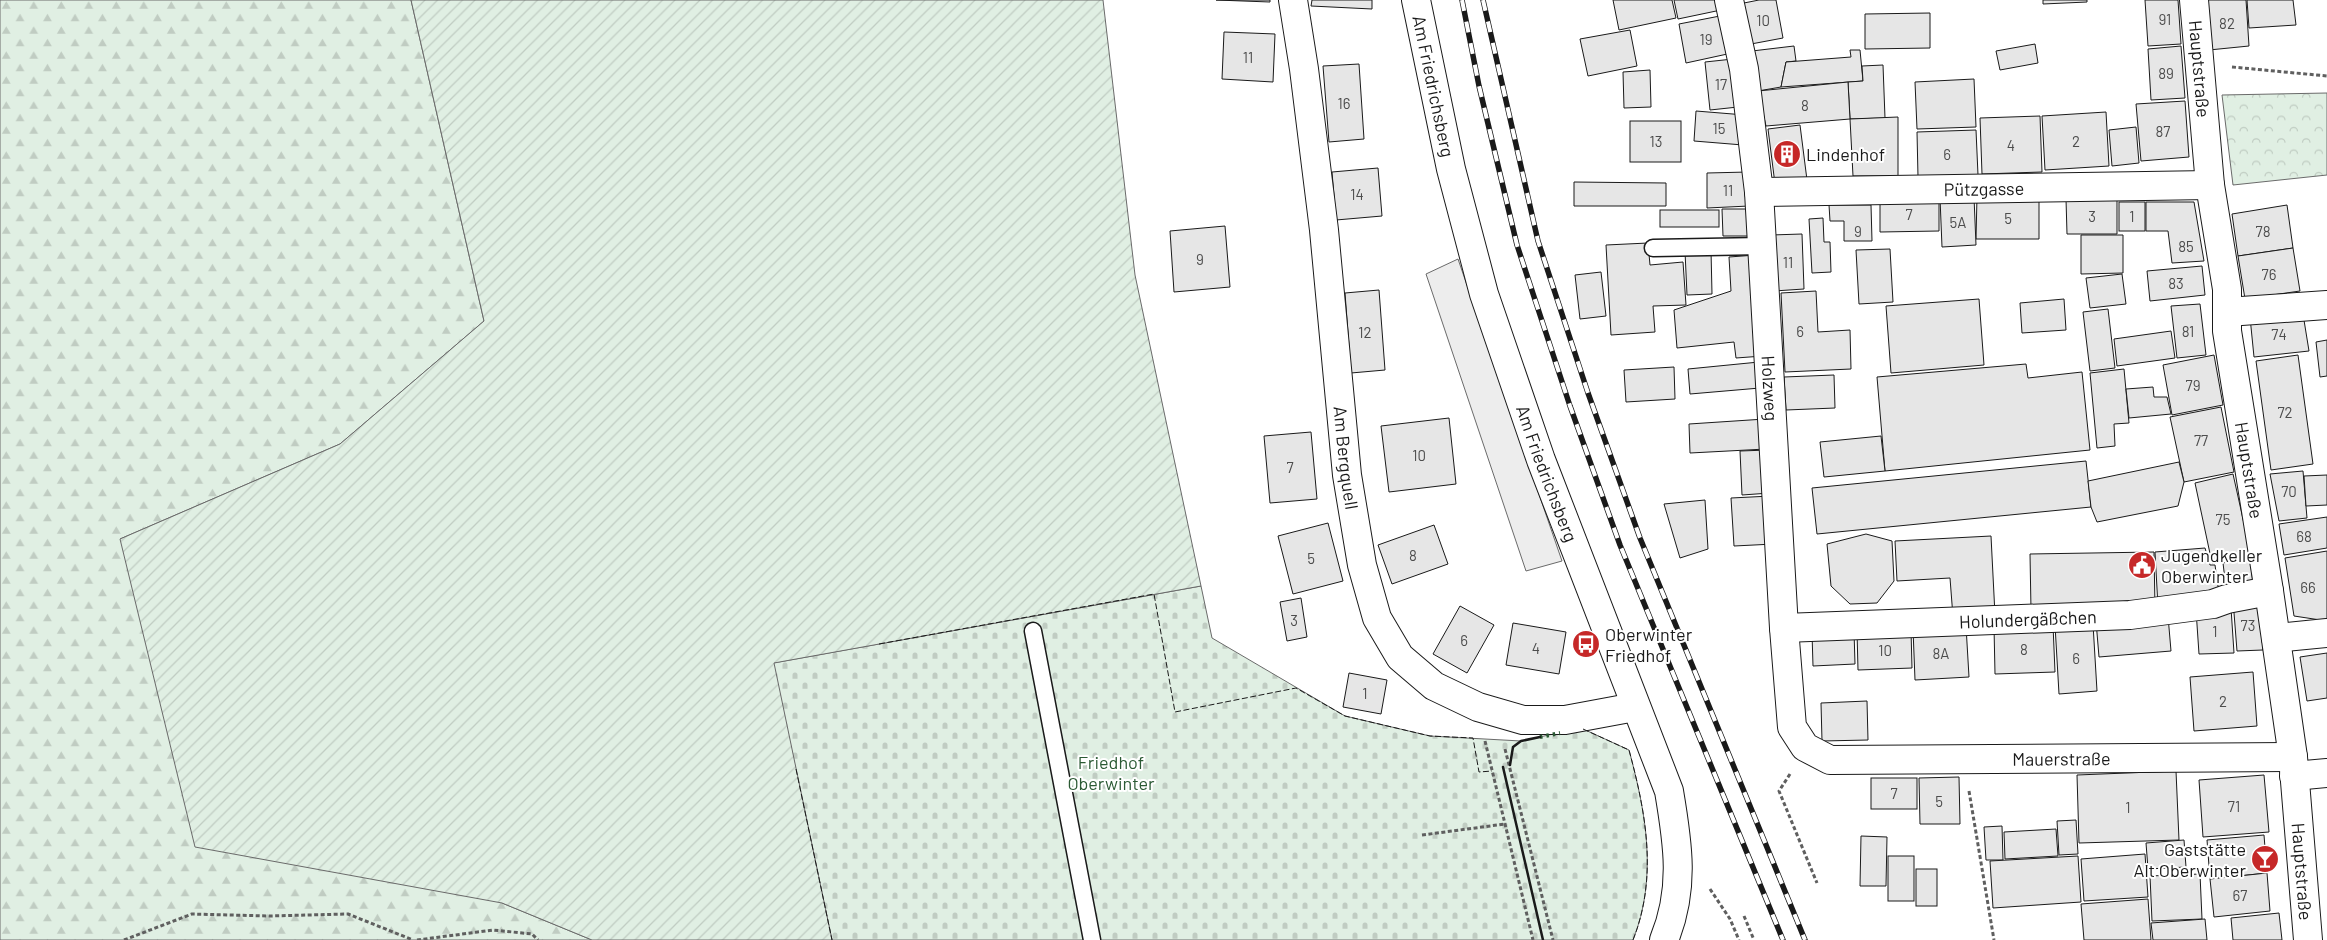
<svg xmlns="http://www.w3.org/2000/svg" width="2327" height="940" font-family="Barlow,sans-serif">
  <defs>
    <pattern id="forest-firs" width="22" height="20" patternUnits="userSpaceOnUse" patternTransform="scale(1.25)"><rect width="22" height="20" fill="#e0efe3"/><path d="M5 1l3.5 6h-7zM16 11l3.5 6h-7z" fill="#c0ccc2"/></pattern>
    <pattern id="cemetery-stones" width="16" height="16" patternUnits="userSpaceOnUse" patternTransform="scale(1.25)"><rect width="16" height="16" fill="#e0efe3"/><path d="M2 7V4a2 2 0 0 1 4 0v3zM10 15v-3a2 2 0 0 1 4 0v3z" fill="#c0ccc2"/></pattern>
    <pattern id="park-crowns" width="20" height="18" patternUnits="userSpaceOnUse" patternTransform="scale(1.25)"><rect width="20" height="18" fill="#e0efe3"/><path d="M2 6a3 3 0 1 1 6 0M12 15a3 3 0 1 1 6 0" fill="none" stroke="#c0ccc2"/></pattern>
    <pattern id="garden-furrows" width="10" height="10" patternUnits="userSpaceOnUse" patternTransform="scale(1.25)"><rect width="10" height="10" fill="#e0efe3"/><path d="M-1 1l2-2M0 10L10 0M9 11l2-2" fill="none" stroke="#c0ccc2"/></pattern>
  </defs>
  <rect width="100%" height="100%" fill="#fff"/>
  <path fill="url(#forest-firs)" stroke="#6a6a6a" d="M0,0H411L484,321L340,444L120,539L502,903L592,940H0Z"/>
  <path fill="url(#cemetery-stones)" stroke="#6a6a6a" d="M1201,586L1212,638L1345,716L1430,736L1503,740L1521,741L1581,728L1629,750C1646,813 1658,877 1633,940H832L773,663Z"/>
  <path fill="url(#park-crowns)" stroke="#6a6a6a" d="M2327,93V175L2233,185L2222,95Z"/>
  <path fill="url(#garden-furrows)" stroke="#6a6a6a" d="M411,0H1103L1135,275L1201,586L774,663L832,940H592L502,903L195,847L120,539L340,444L484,321Z"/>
  <path fill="#ededed" stroke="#6a6a6a" d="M1458,259L1562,561L1526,571L1426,274Z"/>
  <g fill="#e6e6e6" stroke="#1a1a1a">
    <path d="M1216,0H1270V2Z"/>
    <path d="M1312,0H1372V9L1311,6Z"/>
    <path d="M1613,0H1672L1676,18L1619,30Z"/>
    <path d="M1674,0H1719L1721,10L1678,19Z"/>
    <path d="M1759,0H1776L1783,38L1751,44L1744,3Z"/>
    <path d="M2043,0H2087V2L2043,4Z"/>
    <path d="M2145,0H2178L2181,44L2148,46Z"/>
    <path d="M2205,0H2246L2249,46L2209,50Z"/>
    <path d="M2247,0H2293L2296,25L2249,28Z"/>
    <path d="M1930,13V48L1865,49V14Z"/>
    <path d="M1725,15L1732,53L1686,63L1679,24Z"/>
    <path d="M1630,30L1637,66L1588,76L1580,39Z"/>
    <path d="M1224,32L1275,34L1273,82L1222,79Z"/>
    <path d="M2035,44L2038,63L2000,70L1996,51Z"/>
    <path d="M1794,46L1796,61L1786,62L1781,87L1758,91L1752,51Z"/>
    <path d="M2181,46L2185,98L2151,100L2148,49Z"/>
    <path d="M1850,50H1860L1863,81L1781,87L1786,62L1851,57Z"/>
    <path d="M1733,59L1738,107L1710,110L1705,62Z"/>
    <path d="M1359,64L1364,139L1329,142L1323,66Z"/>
    <path d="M1883,65L1885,118L1850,119L1848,82L1863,81L1862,66Z"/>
    <path d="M1650,70L1651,107L1624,108L1623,72Z"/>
    <path d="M1974,79L1976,127L1917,129L1915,82Z"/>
    <path d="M1848,82L1850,119L1766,126L1758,91Z"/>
    <path d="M2185,101L2189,157L2141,161L2136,104Z"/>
    <path d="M1696,111L1745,115L1743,145L1694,141Z"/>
    <path d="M2106,112L2109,166L2045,170L2042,116Z"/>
    <path d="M2040,116L2042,172L1982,174L1980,118Z"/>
    <path d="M1898,117V176H1853L1850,119Z"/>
    <rect x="1630" y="121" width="51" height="41"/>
    <path d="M1800,125L1807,180L1775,184L1768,129Z"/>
    <path d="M2136,127L2139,163L2112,166L2109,130Z"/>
    <path d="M1976,130L1978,175L1918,177L1917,132Z"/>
    <path d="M1378,168L1382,216L1336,220L1332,172Z"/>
    <path d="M1748,172L1749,206L1707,208V173Z"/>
    <path d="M1574,182L1666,183V206H1574Z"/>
    <path d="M1977,196H2039V239H1976Z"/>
    <path d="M1939,197V231L1880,232V198Z"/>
    <path d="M1974,197L1976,245L1942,247L1940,198Z"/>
    <path d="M2066,199H2117V234H2067Z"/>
    <rect x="2119" y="202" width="26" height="29"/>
    <path d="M2146,202H2194L2204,261L2172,263L2168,231H2146Z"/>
    <path d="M1829,205H1871L1872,241H1844V221H1830Z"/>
    <path d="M2287,205L2293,248L2238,256L2232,214Z"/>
    <path d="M1722,209H1748V236H1723Z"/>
    <rect x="1660" y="210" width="59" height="17"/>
    <path d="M1823,218L1824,242H1830L1831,272L1812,273L1809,219Z"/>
    <path d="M1225,226L1230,287L1174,292L1170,231Z"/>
    <path d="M1802,234L1804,289L1774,291L1771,235Z"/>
    <path d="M2081,235H2123V273L2081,274Z"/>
    <path d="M1648,243L1650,265L1683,262L1686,305L1653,306L1655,332L1611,335L1606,245Z"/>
    <path d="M2293,248L2300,291L2245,299L2238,256Z"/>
    <path d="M1890,249L1893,302L1859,304L1856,250Z"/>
    <path d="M1711,250L1712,294L1687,295L1685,251Z"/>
    <path d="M1756,255L1763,356L1736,358L1734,342L1677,348L1674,310L1731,291L1729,257Z"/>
    <path d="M2202,266L2205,295L2150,301L2147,271Z"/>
    <path d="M1601,272L1606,316L1580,319L1575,275Z"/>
    <path d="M2122,274L2126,304L2090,308L2086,278Z"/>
    <path d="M1379,290L1385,370L1351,373L1345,293Z"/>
    <path d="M1816,291L1818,332L1850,330L1851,369L1785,372L1781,293Z"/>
    <path d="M1979,299L1984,365L1891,373L1886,306Z"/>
    <path d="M2064,299L2066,330L2022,333L2020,303Z"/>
    <path d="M2200,304L2206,355L2177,358L2171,306Z"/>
    <path d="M2108,309L2115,368L2090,371L2083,312Z"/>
    <path d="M2303,314L2309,351L2254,357L2250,317Z"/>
    <path d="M2171,331L2175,358L2117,366L2114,339Z"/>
    <path d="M2327,340V376L2320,377L2316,342Z"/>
    <path d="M2214,355L2223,405L2172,415L2163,365Z"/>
    <path d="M2298,355L2313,464L2271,470L2256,361Z"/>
    <path d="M1759,362L1760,388L1690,394L1688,369Z"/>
    <path d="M2026,364L2028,378L2082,372L2090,450L1885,471L1877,377Z"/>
    <path d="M1674,367L1675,399L1626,402L1624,370Z"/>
    <path d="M2124,369L2129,423L2114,424L2115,446L2097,448L2090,373Z"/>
    <path d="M1834,375L1835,408L1786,410L1784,377Z"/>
    <path d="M2153,387L2154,397H2167L2171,414L2129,418L2126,389Z"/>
    <path d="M2221,407L2234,472L2184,482L2170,417Z"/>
    <path d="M1449,418L1456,484L1389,492L1381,426Z"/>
    <path d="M1765,419L1766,449L1690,453L1689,424Z"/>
    <path d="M1311,432L1317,499L1270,503L1264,436Z"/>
    <path d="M1881,436L1885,471L1824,477L1820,442Z"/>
    <path d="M1768,450L1770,493L1742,495L1740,451Z"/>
    <path d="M2086,461L2091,507L1817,534L1812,488Z"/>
    <path d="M2179,462L2184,482L2178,506L2097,522L2091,507L2088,481Z"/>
    <path d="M2303,471L2307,518L2279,521L2270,474Z"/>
    <path d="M2233,474L2251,555L2212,563L2195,483Z"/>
    <path d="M2327,475V505L2306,506L2304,476Z"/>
    <path d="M1771,496L1774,544L1734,546L1731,498Z"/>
    <path d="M1705,500L1708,549L1680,558L1664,504Z"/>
    <path d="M2327,517V548L2284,555L2279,524Z"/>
    <path d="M1328,523L1343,581L1293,594L1278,536Z"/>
    <path d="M1434,525L1448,564L1392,584L1378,545Z"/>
    <path d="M1866,534L1892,541L1894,581L1877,603L1850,604L1831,586L1827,544Z"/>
    <path d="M1991,536L1995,615L1953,617L1950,578L1897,581L1895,541Z"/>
    <path d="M2205,548L2210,565H2215L2220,600L2158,607L2155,552Z"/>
    <path d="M2327,551V621L2294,616L2285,558Z"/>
    <path d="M2154,552L2155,608L2031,610L2030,554Z"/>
    <path d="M2250,557L2254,593L2227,596L2223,563Z"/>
    <path d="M1301,598L1307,637L1287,641L1280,602Z"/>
    <path d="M2259,598L2263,650L2237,651L2233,600Z"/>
    <path d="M1460,606L1494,625L1467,673L1433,654Z"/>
    <path d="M2231,608L2234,653L2199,654L2196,610Z"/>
    <path d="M2168,616L2171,651L2099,657L2096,621Z"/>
    <path d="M1513,623L1566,632L1559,674L1506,665Z"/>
    <path d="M2093,624L2097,691L2059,694L2055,625Z"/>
    <path d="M2053,625L2055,672L1995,674L1994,627Z"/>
    <path d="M1966,626L1969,677L1915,680L1913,629Z"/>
    <path d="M1911,630L1912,668L1858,670L1857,631Z"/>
    <path d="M1854,631L1855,664L1813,666L1812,633Z"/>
    <path d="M2327,653V698L2307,701L2300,657Z"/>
    <path d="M2253,672L2257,726L2194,731L2190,677Z"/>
    <path d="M1349,673L1387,680L1381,714L1343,707Z"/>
    <path d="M1867,701L1868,740L1822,741L1821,703Z"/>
    <path d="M2176,771L2179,840L2079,843L2077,775Z"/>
    <path d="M2264,775L2269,832L2203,837L2199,780Z"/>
    <path d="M1959,777L1960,824H1920L1919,778Z"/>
    <rect x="1871" y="778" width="46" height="31"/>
    <path d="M2076,820L2078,854L2059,855L2057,821Z"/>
    <path d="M2002,826L2003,860H1986L1984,827Z"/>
    <path d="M2056,829L2058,856L2005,859L2004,832Z"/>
    <path d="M2264,835L2267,873L2210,879L2207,840Z"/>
    <path d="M1861,836L1887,837L1886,886H1860Z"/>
    <path d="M2184,840L2186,867L2148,869L2146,843Z"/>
    <path d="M2145,854L2148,897L2084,901L2081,859Z"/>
    <rect x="1888" y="856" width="26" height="45"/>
    <path d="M2078,856L2081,902L1993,908L1990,861Z"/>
    <rect x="1916" y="869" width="21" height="37"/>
    <path d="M2267,873L2270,911L2214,917L2210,879Z"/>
    <path d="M2200,874L2202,919L2152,921L2150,876Z"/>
    <path d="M2148,899L2151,940H2084L2081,904Z"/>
    <path d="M2279,913L2282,940H2233L2231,918Z"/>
    <path d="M2205,919L2207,940H2153L2151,923Z"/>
  </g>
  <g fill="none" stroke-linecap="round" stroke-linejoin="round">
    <g stroke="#1a1a1a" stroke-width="19">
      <g id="lane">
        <path d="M1653,248L1762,246"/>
        <path d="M1033,631L1092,940"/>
      </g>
    </g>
    <g stroke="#1a1a1a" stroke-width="30">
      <g id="street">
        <path id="s1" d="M1293,0L1304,69L1324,230L1347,475L1362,565L1377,618L1400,657L1434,686L1478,707L1523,720H1565L1635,707"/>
        <path id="s2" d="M1729,0L1744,69L1759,192L1784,628L1792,727L1805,747L1830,760L2293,757"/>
        <path id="s3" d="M2194,0L2210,185L2227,289V331L2269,591L2293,757L2308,940"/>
        <path id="s4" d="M1759,192L2210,185"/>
        <path d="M2227,312L2327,305"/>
        <path id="s5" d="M1784,628L2130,615L2213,604L2227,599L2269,591"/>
        <path d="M2276,638L2327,633"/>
        <path d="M2294,776L2327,773"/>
      </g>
    </g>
    <g stroke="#1a1a1a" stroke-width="30">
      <g id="secondary">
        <path id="s6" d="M1416,0L1451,169L1484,294L1541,460L1669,791C1678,844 1685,889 1664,940"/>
      </g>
    </g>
    <g stroke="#5f5f5f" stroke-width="3" stroke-dasharray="4 2.5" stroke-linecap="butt">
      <path d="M2232,67L2327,76"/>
      <path d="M1485,741L1533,940"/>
      <path d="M1505,749L1553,940"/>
      <path d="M1790,774L1779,791L1817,883"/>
      <path d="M1969,791L1994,940"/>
      <path d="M1422,835L1505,824"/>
      <path d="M1710,889L1730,919L1739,940"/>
      <path d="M1744,916L1754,940"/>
      <path d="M124,940L192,914L269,916L348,914L413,940"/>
      <path d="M417,940L493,930L532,934L538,940"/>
    </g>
    <use href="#lane" stroke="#fff" stroke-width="16"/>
    <use href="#street" stroke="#fff" stroke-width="28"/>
    <use href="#secondary" stroke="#fff" stroke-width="28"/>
    <g stroke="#1a1a1a" stroke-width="5.5">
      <g id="rail">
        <path d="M1462,0L1479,86L1517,245L1570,406L1620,545L1783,940"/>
        <path d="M1483,0L1538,241L1588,393L1640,538L1805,940"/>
      </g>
    </g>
    <use href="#rail" stroke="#fff" stroke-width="4" stroke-dasharray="11" stroke-linecap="butt"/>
    <path stroke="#2b5a34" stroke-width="4" stroke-dasharray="2.5 4" stroke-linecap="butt" d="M1540,737L1560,733"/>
    <g stroke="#1a1a1a" stroke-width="1" stroke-dasharray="6 2.5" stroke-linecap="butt">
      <path d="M879,644L1154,594L1175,712L1296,688L1345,716L1430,736L1473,738L1479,772L1492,771"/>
      <path d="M1583,729L1629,750C1646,813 1658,877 1633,940"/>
      <path d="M796,769L832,940"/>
    </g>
    <g stroke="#1a1a1a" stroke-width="2.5">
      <path d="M1510,765L1513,747L1521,741L1540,737"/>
      <path d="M1503,767L1543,940"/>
    </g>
  </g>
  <defs>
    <g id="building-disc" transform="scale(1.4375)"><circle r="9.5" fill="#c62828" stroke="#fff"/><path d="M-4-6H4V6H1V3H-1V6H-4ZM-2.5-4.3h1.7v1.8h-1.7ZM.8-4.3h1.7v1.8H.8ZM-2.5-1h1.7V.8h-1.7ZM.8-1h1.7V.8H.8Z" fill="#fff"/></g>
    <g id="civic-disc" transform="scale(1.4375)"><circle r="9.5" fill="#c62828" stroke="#fff"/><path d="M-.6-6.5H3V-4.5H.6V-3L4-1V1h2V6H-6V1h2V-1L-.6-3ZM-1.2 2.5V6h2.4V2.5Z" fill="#fff"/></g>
    <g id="bus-disc" transform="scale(1.4375)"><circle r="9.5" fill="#c62828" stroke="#fff"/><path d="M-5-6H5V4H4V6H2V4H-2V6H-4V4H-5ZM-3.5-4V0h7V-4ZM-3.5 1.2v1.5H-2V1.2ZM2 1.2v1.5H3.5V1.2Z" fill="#fff"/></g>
    <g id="bar-disc" transform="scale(1.4375)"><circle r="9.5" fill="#c62828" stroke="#fff"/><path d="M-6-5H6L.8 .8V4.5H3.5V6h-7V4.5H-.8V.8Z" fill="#fff"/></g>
  </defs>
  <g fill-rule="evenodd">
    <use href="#building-disc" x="1787" y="154"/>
    <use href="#civic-disc" x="2142" y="565"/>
    <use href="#bus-disc" x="1586" y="644"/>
    <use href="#bar-disc" x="2265" y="859"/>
  </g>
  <g text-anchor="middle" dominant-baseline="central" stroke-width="4" stroke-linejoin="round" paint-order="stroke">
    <g font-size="15" fill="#4d4d4d">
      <text x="2165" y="19">91</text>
      <text x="1763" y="20">10</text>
      <text x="2227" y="23">82</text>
      <text x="1706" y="39">19</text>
      <text x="1248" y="57">11</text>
      <text x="2166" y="73">89</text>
      <text x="1721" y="84">17</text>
      <text x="1344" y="103">16</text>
      <text x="1805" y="105">8</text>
      <text x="1719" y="128">15</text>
      <text x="2163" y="131">87</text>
      <text x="1656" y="141">13</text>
      <text x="2076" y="141">2</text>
      <text x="2011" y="145">4</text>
      <text x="1947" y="154">6</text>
      <text x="1728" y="190">11</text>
      <text x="1357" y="194">14</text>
      <text x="1909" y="214">7</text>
      <text x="2092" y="216">3</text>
      <text x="2132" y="216">1</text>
      <text x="2008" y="218">5</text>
      <text x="1958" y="222">5A</text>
      <text x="1858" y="231">9</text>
      <text x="2263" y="231">78</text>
      <text x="2186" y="246">85</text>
      <text x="1200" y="259">9</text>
      <text x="1788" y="262">11</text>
      <text x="2269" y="274">76</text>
      <text x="2176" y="283">83</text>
      <text x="1800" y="331">6</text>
      <text x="2188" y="331">81</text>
      <text x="1365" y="332">12</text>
      <text x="2279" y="334">74</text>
      <text x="2193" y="385">79</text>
      <text x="2285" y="412">72</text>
      <text x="2201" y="440">77</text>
      <text x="1419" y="455">10</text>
      <text x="1290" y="467">7</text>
      <text x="2289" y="491">70</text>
      <text x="2223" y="519">75</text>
      <text x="2304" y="536">68</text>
      <text x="1413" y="555">8</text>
      <text x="1311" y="558">5</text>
      <text x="2308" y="587">66</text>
      <text x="1294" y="620">3</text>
      <text x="2248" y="625">73</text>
      <text x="2215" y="631">1</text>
      <text x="1464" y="640">6</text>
      <text x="1536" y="648">4</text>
      <text x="2024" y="649">8</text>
      <text x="1885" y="650">10</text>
      <text x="1941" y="653">8A</text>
      <text x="2076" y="658">6</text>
      <text x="1365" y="693">1</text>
      <text x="2223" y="701">2</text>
      <text x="1894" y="793">7</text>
      <text x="1939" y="801">5</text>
      <text x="2234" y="806">71</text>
      <text x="2128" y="807">1</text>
      <text x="2240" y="895">67</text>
    </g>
    <g font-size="18" fill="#1a1a1a" stroke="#fff">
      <text stroke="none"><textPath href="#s3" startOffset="69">Hauptstraße</textPath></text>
      <text stroke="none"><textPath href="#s6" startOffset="88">Am Friedrichsberg</textPath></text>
      <text stroke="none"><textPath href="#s4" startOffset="225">Pützgasse</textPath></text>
      <text stroke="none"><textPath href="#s2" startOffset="391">Holzweg</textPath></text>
      <text stroke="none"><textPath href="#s1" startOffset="461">Am Bergquell</textPath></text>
      <text stroke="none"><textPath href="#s3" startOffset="474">Hauptstraße</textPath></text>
      <text stroke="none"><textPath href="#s6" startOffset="492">Am Friedrichsberg</textPath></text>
      <text stroke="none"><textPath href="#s5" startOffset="244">Holundergäßchen</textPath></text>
      <text stroke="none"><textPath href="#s2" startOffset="1014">Mauerstraße</textPath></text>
      <text stroke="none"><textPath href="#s3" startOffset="879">Hauptstraße</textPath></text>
    </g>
    <g font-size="18" fill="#1a1a1a" stroke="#fff" text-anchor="start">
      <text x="1806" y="154">Lindenhof</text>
      <text x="2161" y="555">Jugendkeller<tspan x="2161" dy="21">Oberwinter</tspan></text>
      <text x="1605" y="634">Oberwinter<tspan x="1605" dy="21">Friedhof</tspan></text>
      <text x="2246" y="849" text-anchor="end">Gaststätte<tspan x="2246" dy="21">Alt Oberwinter</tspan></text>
    </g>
    <g font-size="18" fill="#2b5a34" stroke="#fff">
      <text x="1111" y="762">Friedhof<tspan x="1111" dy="21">Oberwinter</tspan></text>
    </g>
  </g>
</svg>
